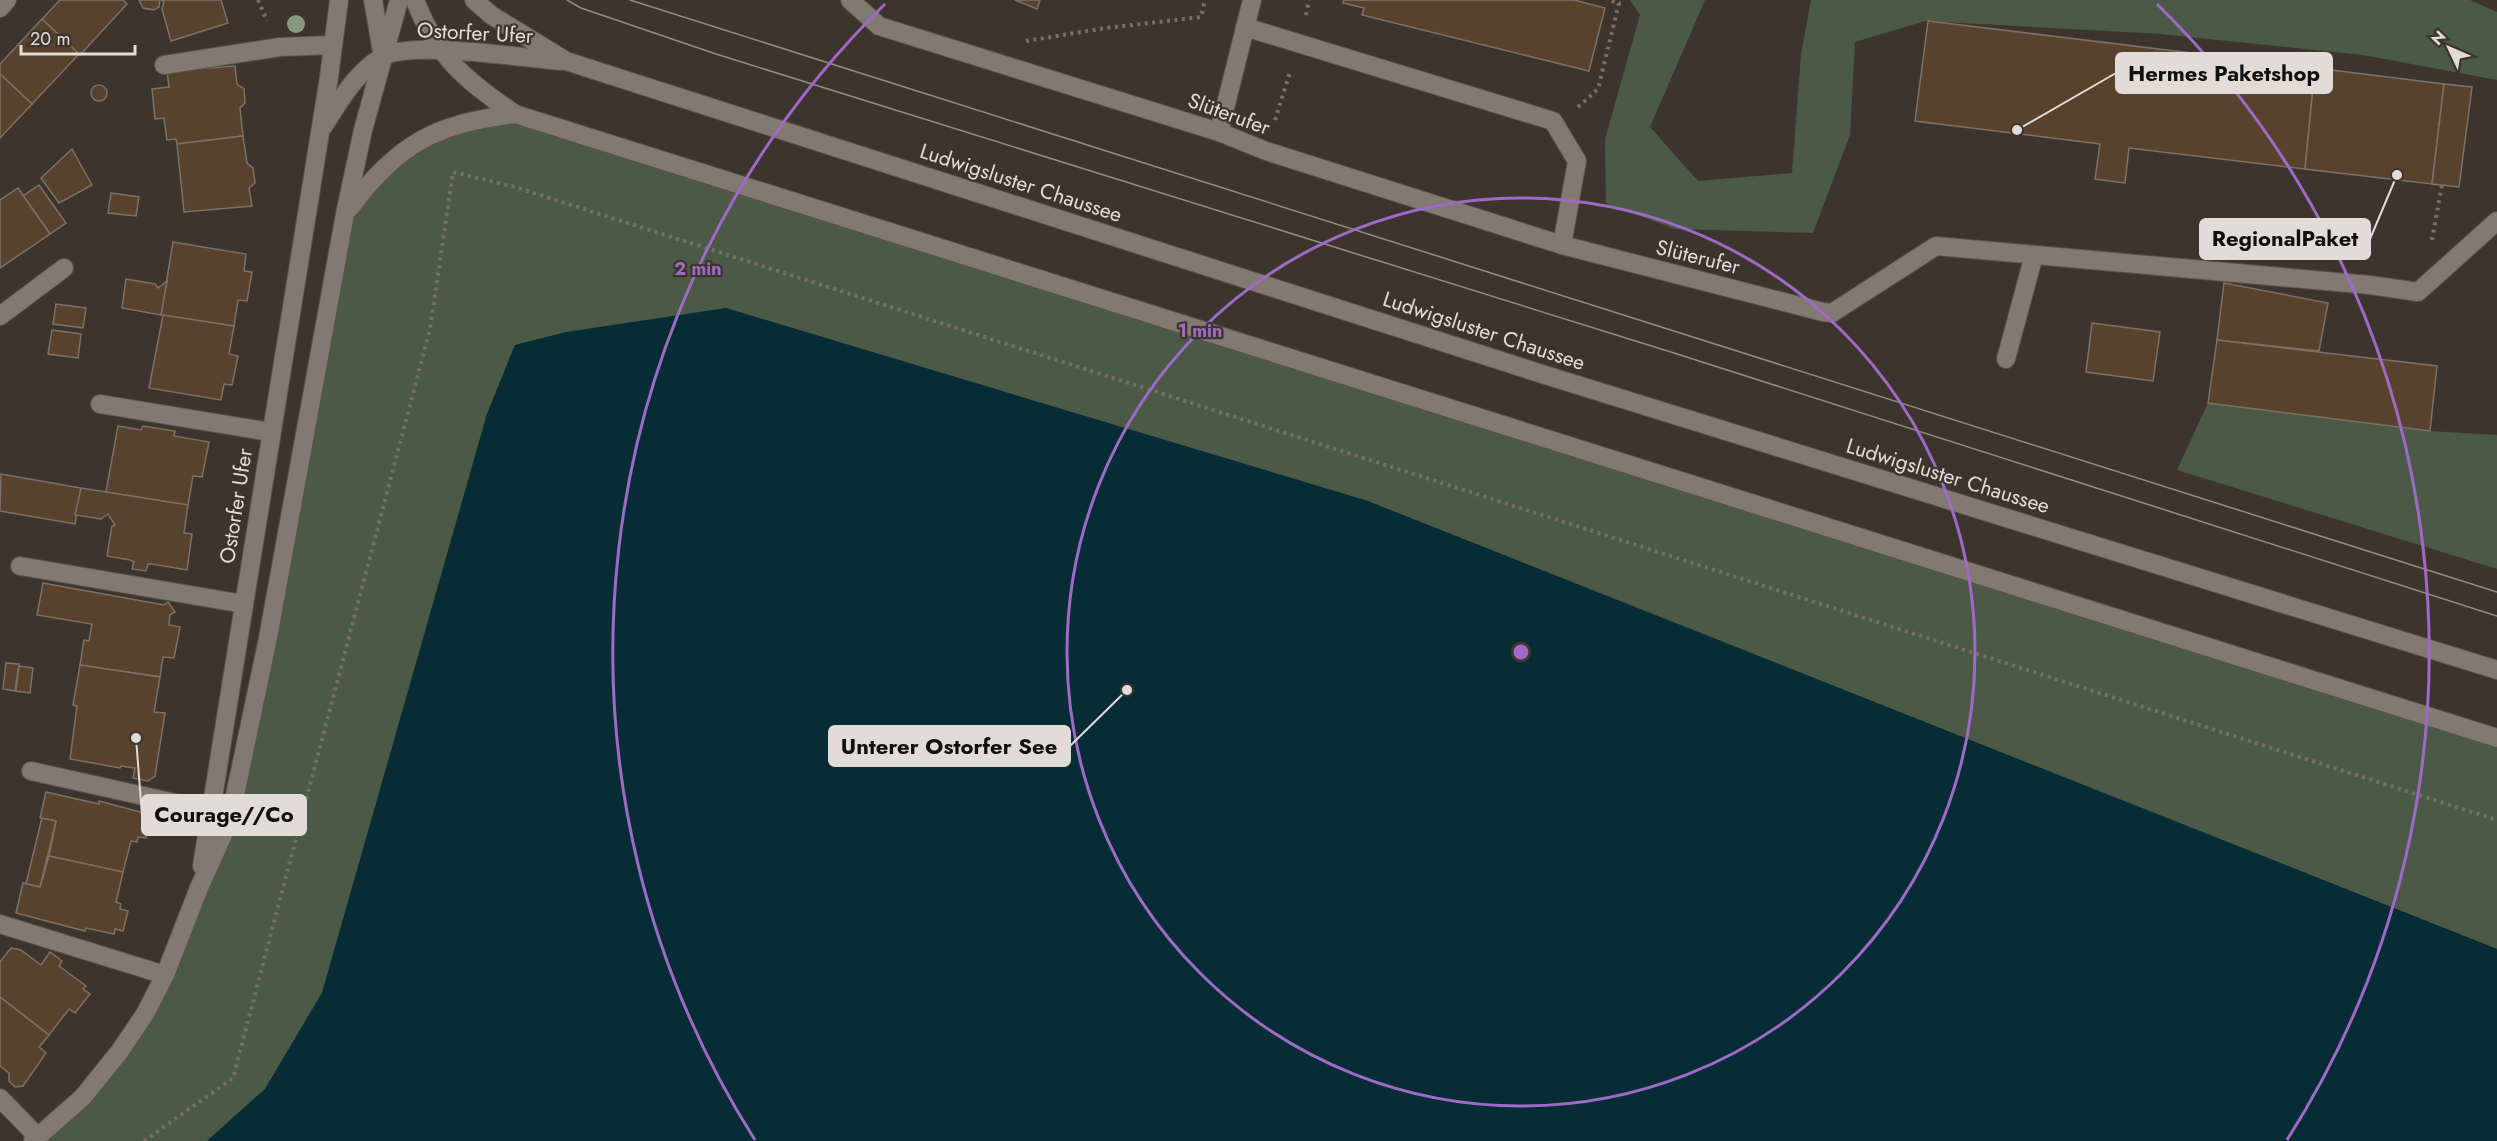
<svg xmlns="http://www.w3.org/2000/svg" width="2497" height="1141" font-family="Jost,sans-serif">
  <rect width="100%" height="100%" fill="#3d352d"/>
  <g fill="#4a5a46">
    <path d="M1630,0H1705L1650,127L1698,181L1792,173L1801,54L1811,0H2470L2497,12V80L2363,55L2161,34L1925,21L1855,42L1850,135L1813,233L1675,229L1606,203L1605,139L1640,15Z"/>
    <path d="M515,114L2497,738V949L1365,500L515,345L487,414L322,993L265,1089L207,1141H33L120,1051L230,819L345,214L430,133Z"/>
    <path d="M2208,403L2430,431L2497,435V569L2177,470Z"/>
  </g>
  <path fill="#062c35" d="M726,308L1365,500L2497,949V1141H207L265,1089L322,993L487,414L515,345L566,332Z"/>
  <g fill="#58422e" stroke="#7b7169" stroke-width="1.5">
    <path d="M60,0H123L127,4L80,55L42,19Z"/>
    <path d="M139,0H160L159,7L154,10L143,8Z"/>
    <path d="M161,0H221L228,23L171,41L162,9L164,1Z"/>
    <path d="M1015,0H1040L1037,9Z"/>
    <path d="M1344,0H1574L1605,8L1589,71L1362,15L1364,8L1343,3Z"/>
    <path d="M42,19L79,54L32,104L0,74V64Z"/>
    <path d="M1928,21L2315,68L2305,169L2129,148L2125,183L2095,179L2100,144L1915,121Z"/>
    <path d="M235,66L237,84L244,89L245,103L240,108L243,136L177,144L176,139L167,140L164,118L155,119L152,89L169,87L167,71Z"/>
    <path d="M2315,68L2444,84L2432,184L2305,169Z"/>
    <path d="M0,74L32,104L0,138Z"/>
    <path d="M2444,84L2472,87L2459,187L2432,184Z"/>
    <circle cx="99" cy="93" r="8"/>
    <path d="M243,136L247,163L253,168L255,183L249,188L252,206L184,212L177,144Z"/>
    <path d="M72,149L92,185L59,203L41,178Z"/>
    <path d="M39,185L66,223L50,234L23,196Z"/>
    <path d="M18,188L50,234L0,268V200Z"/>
    <path d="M111,193L139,197L136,216L108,213Z"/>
    <path d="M173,242L246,254L244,271L252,272L247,301L238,300L234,326L161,315Z"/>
    <path d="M126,279L155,284L158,288L167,281L161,315L122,308Z"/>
    <path d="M2224,283L2328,303L2319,351L2217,340Z"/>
    <path d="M56,304L86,308L83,328L53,324Z"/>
    <path d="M163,315L234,326L229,354L238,356L232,385L224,384L221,400L149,388Z"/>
    <path d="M2092,323L2160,332L2153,381L2086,372Z"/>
    <path d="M52,330L81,334L78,358L48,354Z"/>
    <path d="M2217,340L2437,366L2430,431L2208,403Z"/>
    <path d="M118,426L141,430L143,426L175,431L174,436L209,442L202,477L193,476L188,505L106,492Z"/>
    <path d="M1,474L81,488L75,524L0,511Z"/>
    <path d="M81,488L188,505L184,533L192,534L187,570L152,564H148L146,571L132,569L134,562L130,560L107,556L112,526L115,525L108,514L101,519L75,515Z"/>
    <path d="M43,583L164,605L168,602L175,612L170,615L169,625L180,627L174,658L163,657L160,677L80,665L84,640L89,641L92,624L37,615Z"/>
    <path d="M6,663L19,664L15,691L3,689Z"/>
    <path d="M80,665L160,677L154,712L165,713L155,776L148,781L133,778L135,768L121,766L120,768L70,759L77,706L73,705Z"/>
    <path d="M19,666L33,668L30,693L16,691Z"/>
    <path d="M46,792L99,804V801L144,813L143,818L150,819L146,838L138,837L137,842L131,841L123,872L49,856L56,821L40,818Z"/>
    <path d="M42,818L56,821L40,887L26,884Z"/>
    <path d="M49,856L123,872L116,902L121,904L120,909L128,911L123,931L115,929L114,934L86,928L85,931L16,913L23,883L40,887Z"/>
    <path d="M11,948L21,950L41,965L50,952L62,961L59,966L86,986L83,989L90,994L75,1013L69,1009L49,1035L0,997V962Z"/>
    <path d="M0,997L49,1035L39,1047L46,1053L23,1086L15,1087L9,1081V1073L0,1066Z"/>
  </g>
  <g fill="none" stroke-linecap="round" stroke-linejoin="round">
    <g stroke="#59524c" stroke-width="20">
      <g id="minor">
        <path d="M373,0L382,52"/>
        <path d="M415,0C436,56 467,82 515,114L2497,738"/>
        <path d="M474,0L491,15L566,61L1542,374L2497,670"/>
        <path d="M850,0L879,26L1219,132L1266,151L1562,245L1823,312L1832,313L1936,246L2370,285L2418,292L2497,221"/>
        <path d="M0,8L7,0"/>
        <path d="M1245,27L1553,121L1577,161L1562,245"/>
        <path d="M164,65L280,47L332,45"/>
        <path d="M323,127C339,102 355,73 382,57C412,40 522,58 561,61"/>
        <path d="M1219,132L1252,0"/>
        <path d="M350,208C398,143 436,124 515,114"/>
        <path d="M0,316L64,268"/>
        <path d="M2006,359L2034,255"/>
        <path d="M100,404L270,432"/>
        <path d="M20,566L244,604"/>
        <path d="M31,771L211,811"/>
        <path d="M202,866L329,77L339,0"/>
        <path d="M0,924L165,975"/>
        <path d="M0,1098L38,1137"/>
        <path d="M33,1141L83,1097L120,1051L145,1014L165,975L199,888L230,819L268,638L345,214L363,130L399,0"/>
      </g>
    </g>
    <g stroke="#766f68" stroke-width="4" stroke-dasharray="3 4.5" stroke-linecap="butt">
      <path d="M258,0L267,21"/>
      <path d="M1306,15L1309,0"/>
      <path d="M1026,41L1106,28L1201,17L1205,0"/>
      <path d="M1578,107L1598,89L1619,3L1607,0"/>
      <path d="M1275,120L1290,72"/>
      <path d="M2432,240L2442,185"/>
      <path d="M144,1141L233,1078L430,329L453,172L515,187L2497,820"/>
    </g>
    <use href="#minor" stroke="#827971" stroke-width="18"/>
    <g stroke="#928b85" stroke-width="1.5">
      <path d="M567,0L581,8L716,54L1674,353L2497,616"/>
      <path d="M630,0L2497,592"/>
    </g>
  </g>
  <circle fill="#889a7d" cx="296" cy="24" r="9"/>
  <g fill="none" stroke="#9f6ac7" stroke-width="3">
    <circle cx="1521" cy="652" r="454"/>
    <path d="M755 1140A908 908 0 0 1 885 4M2157 4A908 908 0 0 1 2287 1140"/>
  </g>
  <g text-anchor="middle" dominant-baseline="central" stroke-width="4.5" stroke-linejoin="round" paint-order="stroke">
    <g font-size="21" fill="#e1dcd7" stroke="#3d352d">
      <text transform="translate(475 33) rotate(3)">Ostorfer Ufer</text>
      <text transform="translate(1229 114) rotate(20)">Slüterufer</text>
      <text transform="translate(1021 183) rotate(18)">Ludwigsluster Chaussee</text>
      <text transform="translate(1698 257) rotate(14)">Slüterufer</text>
      <text transform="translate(1484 331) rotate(18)">Ludwigsluster Chaussee</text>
      <text transform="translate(1948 476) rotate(17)">Ludwigsluster Chaussee</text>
      <text transform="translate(236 506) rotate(-81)">Ostorfer Ufer</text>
    </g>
  </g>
  <circle cx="1521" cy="652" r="9" fill="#9f6ac7" stroke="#3d352d" stroke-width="3"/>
  <g font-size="18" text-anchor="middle" font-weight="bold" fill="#9f6ac7" stroke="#3d352d" stroke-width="4.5" stroke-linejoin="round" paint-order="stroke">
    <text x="698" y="275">2 min</text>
    <text x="1200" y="337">1 min</text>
  </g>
  <path fill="none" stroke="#e1dcd7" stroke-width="2" d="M2017 130L2116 73M2397 175L2370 239M1127 690L1070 746M136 738L142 815"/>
  <g fill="#e1dcd7" stroke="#3d352d" stroke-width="2">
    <circle cx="2017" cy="130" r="6"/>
    <circle cx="2397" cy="175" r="6"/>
    <circle cx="1127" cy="690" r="6"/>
    <circle cx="136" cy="738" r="6"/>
  </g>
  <g fill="#e1dcd7" stroke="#e1dcd7" stroke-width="2">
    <rect x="2116" y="53" width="216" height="40" rx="6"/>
    <rect x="2200" y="219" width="170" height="40" rx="6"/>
    <rect x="829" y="726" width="241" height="40" rx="6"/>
    <rect x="142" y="795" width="164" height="40" rx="6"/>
  </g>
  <g font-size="22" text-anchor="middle" font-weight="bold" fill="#111">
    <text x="2224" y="81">Hermes Paketshop</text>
    <text x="2285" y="246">RegionalPaket</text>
    <text x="949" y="754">Unterer Ostorfer See</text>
    <text x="224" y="822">Courage//Co</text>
  </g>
  <g transform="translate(2449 48) rotate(314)" stroke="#3d352d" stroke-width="4.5" paint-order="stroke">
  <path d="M0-4.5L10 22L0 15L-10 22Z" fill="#e1dcd7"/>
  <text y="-9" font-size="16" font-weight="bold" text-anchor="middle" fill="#e1dcd7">N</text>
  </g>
  <path d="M21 45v9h114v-9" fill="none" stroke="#e1dcd7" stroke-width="3"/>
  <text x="30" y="45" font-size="18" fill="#e1dcd7" stroke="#3d352d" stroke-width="4.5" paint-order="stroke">20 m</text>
</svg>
